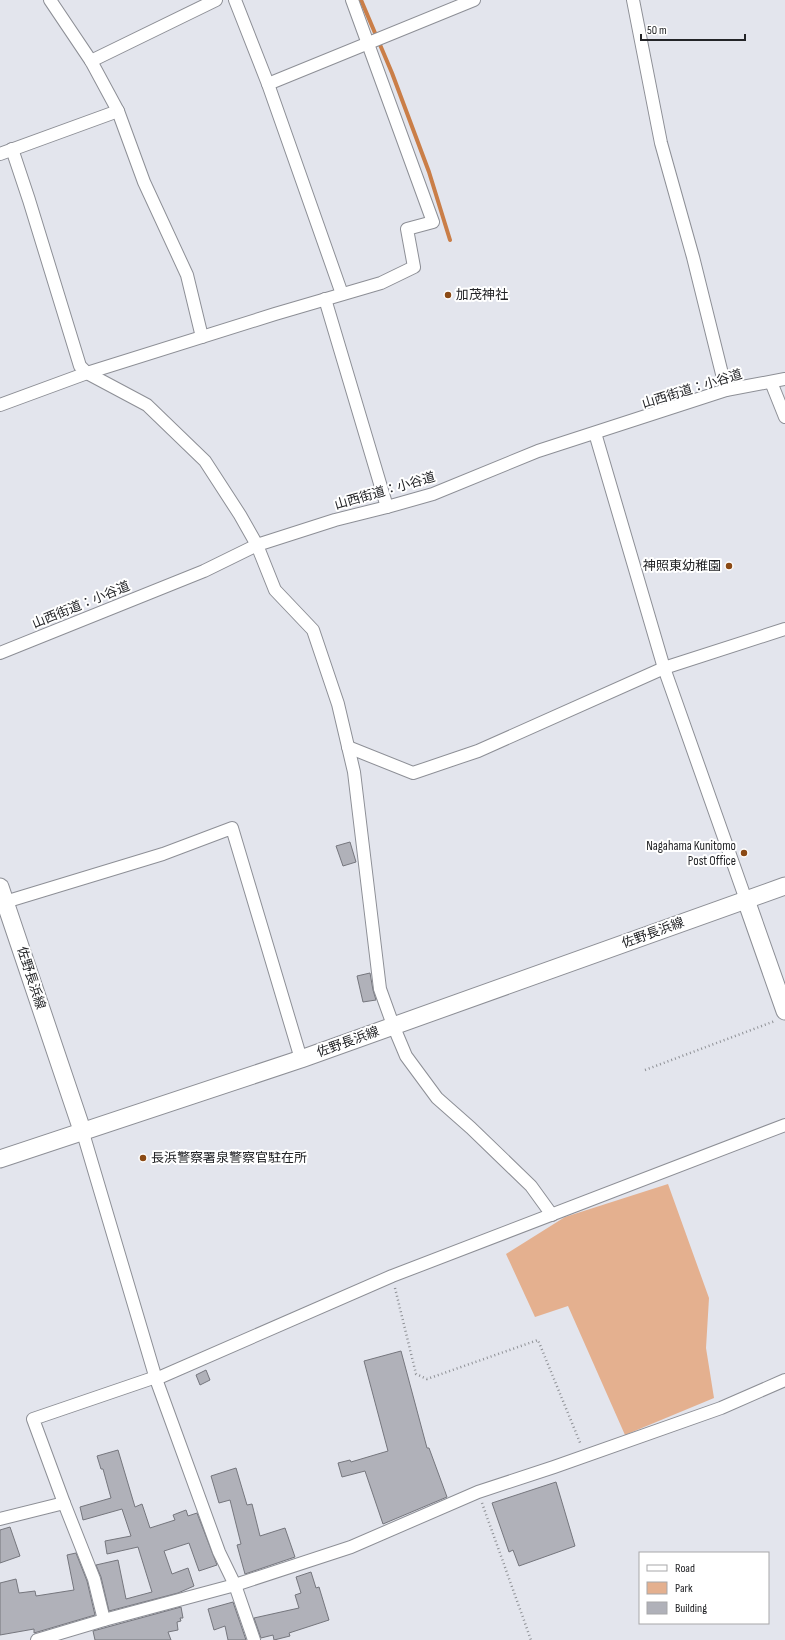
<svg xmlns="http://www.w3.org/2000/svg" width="785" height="1640" font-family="'Sofia Sans Condensed','Noto Sans JP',sans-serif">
  <rect width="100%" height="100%" fill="#e3e5ed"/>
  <path fill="#e4b08f" d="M668,1184L709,1298L706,1348L714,1398L625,1435L568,1306L535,1317L506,1254L565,1217Z"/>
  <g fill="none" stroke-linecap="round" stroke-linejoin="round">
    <path stroke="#ca7e48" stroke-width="4" d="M361,0L392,73L429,172L450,240"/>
  </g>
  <g fill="#b0b1b9" stroke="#75767d">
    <path d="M350,842L356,862L343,866L336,846Z"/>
    <path d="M370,973L373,990L376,1000L363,1002L357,976Z"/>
    <path d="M401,1351L427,1448H429L447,1497L383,1524L365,1471L342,1477L338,1463L350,1460L351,1462L388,1451L364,1361Z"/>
    <path d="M206,1370L210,1380L200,1385L196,1375Z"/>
    <path d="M118,1450L135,1507L142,1504L150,1528L175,1520L173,1515L186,1510L188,1516L197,1513L217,1565L199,1571L189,1543L164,1551L172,1574L188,1568L194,1586L178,1593L109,1611L101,1577L96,1565L118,1560L126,1599L152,1592L138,1547L107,1554L105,1541L131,1536L122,1509L83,1520L80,1507L111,1498L103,1469H101L97,1456Z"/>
    <path d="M236,1468L247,1505L252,1504L260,1536L285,1528L295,1557L245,1574L237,1545L241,1544L230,1500L219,1503L211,1476Z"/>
    <path d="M556,1482L575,1546L519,1566L513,1550L509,1552L492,1503Z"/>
    <path d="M10,1527L20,1556L0,1563V1530Z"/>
    <path d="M76,1553L87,1581L95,1615L34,1633V1629L0,1635V1583L16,1579L19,1593L35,1591L36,1596L74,1590L67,1555Z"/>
    <path d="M311,1572L316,1588L319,1587L329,1620L289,1633L290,1636L274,1640L273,1635L261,1638L254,1618L299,1608L295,1595L301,1593L296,1577Z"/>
    <path d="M233,1602L246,1640H228L225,1626L214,1630L208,1609Z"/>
    <path d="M181,1607L183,1618H180L181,1621L177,1622L178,1630L168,1632L171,1640H95L93,1631Z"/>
  </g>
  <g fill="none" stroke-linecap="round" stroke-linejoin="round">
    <g stroke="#8d8f96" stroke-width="14">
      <g id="minor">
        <path d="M50,0L91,61L118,111L144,182L187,275L202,337"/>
        <path d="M235,0L268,84L342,294"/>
        <path d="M633,0L661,143L693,257L726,390"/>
        <path d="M91,61L216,0"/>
        <path d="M268,84L474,0"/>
        <path d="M12,149L29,200L80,366L87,373L147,405L205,461L240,515L257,545L275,590L313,630L338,704L354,772L380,989L393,1025L406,1056L437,1098L471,1128L531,1186L552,1215"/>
        <path d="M0,154L118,111"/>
        <path d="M325,299L387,507"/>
        <path d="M771,382L785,417"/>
        <path d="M0,405L87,373L275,314L381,283L414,267L407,229L433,222L352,0"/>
        <path d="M595,433L664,668L746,900"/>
        <path d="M0,653L204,571L257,545L335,520L387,507L433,494L538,451L726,390L785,379"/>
        <path d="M348,747L413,773L478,751L664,668L785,629"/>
        <path d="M5,902L163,854L232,828L301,1059"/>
        <path d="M83,1133L156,1379L219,1552L235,1585L254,1640"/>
        <path d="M156,1379L392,1276L785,1125"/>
        <path d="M64,1503L94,1579L104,1620"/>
        <path d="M0,1519L64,1503L33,1419L156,1377"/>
        <path d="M37,1640L104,1620L235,1585L351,1547L478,1492L554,1467L721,1408L785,1380"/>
      </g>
    </g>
    <g stroke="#8d8f96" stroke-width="19">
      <g id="secondary">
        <path d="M0,887L83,1133"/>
        <path d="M746,900L785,1011"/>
        <path d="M0,1159L301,1059L785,886"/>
      </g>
    </g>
    <g stroke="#8e9095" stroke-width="2.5" stroke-dasharray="1 3" stroke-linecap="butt">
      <path d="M645,1070L775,1021"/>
      <path d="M395,1288L416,1374L427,1379L538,1340L581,1445"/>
      <path d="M482,1503L531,1640"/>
    </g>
    <use href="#minor" stroke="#fff" stroke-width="12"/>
    <use href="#secondary" stroke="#fff" stroke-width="17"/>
  </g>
  <g fill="#8b4a15" stroke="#fff" stroke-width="1.5">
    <circle cx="448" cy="295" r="4"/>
    <circle cx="729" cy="566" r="4"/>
    <circle cx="744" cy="853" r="4"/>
    <circle cx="143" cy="1158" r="4"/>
  </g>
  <g text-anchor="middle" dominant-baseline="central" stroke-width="4" stroke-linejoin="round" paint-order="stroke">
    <g font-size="13" fill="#232427" stroke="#fff" text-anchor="start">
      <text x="456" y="295">加茂神社</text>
      <text x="721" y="566" text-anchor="end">神照東幼稚園</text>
      <text x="736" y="846" text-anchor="end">Nagahama Kunitomo<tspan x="736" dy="15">Post Office</tspan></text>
      <text x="151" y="1158">長浜警察署泉警察官駐在所</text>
    </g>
    <g font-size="13" fill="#232427" stroke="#fff">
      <text transform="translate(692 389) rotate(-17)">山西街道：小谷道</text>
      <text transform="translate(385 491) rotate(-16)">山西街道：小谷道</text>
      <text transform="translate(81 605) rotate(-22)">山西街道：小谷道</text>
      <text transform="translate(653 933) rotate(-20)">佐野長浜線</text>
      <text transform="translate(31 978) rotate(72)">佐野長浜線</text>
      <text transform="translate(348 1042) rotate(-20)">佐野長浜線</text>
    </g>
  </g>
  <rect x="639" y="1552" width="130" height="72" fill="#ffffff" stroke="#a7a7a9"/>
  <rect x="647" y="1565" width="20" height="6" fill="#ffffff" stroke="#a7a7a9"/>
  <text x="675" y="1572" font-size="12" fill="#232427">Road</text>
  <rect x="647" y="1582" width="20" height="12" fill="#e4b08f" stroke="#a7a7a9"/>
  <text x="675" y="1592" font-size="12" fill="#232427">Park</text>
  <rect x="647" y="1602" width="20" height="12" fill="#b0b1b9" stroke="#a7a7a9"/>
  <text x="675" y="1612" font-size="12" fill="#232427">Building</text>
  <path d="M641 34v6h104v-6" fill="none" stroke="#232427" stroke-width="2"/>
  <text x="647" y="34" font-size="12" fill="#232427" stroke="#ffffff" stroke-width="3" paint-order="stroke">50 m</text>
</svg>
